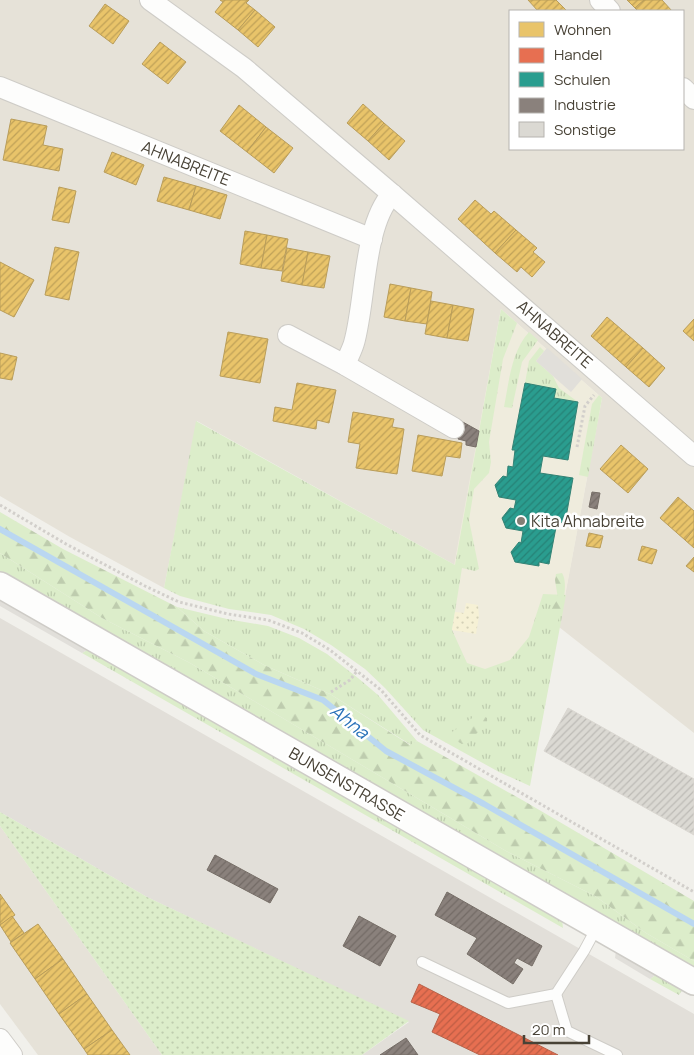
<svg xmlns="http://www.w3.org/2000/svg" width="694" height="1055" font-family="Manrope,sans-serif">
  <defs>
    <pattern id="grass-tufts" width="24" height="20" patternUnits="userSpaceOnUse" patternTransform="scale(1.25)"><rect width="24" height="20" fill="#dcedca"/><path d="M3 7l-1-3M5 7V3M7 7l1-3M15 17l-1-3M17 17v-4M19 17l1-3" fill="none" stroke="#beccae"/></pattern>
    <pattern id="forest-firs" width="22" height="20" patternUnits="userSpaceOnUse" patternTransform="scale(1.25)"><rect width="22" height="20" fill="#dcedca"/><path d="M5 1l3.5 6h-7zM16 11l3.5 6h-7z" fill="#beccae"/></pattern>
    <pattern id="sand-dots" width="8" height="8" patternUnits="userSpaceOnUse" patternTransform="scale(1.25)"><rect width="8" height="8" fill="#f6f1d5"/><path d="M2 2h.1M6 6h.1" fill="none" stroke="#d4d0b7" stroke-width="1.8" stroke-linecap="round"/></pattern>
    <pattern id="garden-dots" width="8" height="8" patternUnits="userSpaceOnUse" patternTransform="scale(1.25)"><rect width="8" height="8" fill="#dcedca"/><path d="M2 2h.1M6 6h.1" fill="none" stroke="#beccae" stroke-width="1.8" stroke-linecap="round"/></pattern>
    <pattern id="homes-hatch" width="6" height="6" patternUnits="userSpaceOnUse" patternTransform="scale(1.25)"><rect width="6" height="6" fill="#e9c46a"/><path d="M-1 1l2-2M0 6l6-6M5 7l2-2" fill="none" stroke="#bfa158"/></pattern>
    <pattern id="shops-hatch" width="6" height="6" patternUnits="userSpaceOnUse" patternTransform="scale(1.25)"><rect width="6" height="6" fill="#e76f51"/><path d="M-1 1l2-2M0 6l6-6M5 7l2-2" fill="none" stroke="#bd5d44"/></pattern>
    <pattern id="schools-hatch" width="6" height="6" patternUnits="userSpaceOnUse" patternTransform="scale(1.25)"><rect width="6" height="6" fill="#2a9d8f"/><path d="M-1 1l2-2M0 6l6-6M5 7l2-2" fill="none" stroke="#268276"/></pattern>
    <pattern id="industry-hatch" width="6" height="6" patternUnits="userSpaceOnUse" patternTransform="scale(1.25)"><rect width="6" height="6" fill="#8a817c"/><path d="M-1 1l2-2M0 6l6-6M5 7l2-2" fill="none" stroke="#736b66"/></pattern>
    <pattern id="building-hatch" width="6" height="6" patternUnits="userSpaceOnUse" patternTransform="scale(1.25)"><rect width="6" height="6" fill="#dbd9d3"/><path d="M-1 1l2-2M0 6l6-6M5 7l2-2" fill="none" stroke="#bdbbb6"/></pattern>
  </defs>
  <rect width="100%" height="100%" fill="#f1f0eb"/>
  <g fill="#e6e2d8" fill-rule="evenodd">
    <path d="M0,0H694V733L559,627L602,398L501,309L455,565L197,421L164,588L70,537L0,496ZM510,11H683V149H510Z"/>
    <path d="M0,826L162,1055H38L0,1004Z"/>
  </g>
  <path fill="#e2dfd9" d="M0,618L694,1014V1055H362L409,1022L147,897L0,812Z"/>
  <path fill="#efecdd" d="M501,309L602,398L533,768L425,724Z"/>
  <g fill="url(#grass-tufts)">
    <path d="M501,309L517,323L503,359L489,442L491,462L489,473L474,489L469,520L479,569L475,571L462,568L452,630L467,663L485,669L510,660L529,637L543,594L566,595L530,786L499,772L423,730L385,688L365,669L331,645L304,629L271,615L229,609L180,596L164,588L196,421L455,565Z"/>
    <path d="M529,332L538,340L522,362L512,408L504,407C509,382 511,352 529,332Z"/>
    <path d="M540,347L544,351L536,361L553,376L559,388L578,402L554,398L556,389L525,383L529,361Z"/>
    <path d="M599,395L602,398L588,477L579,475L592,404Z"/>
    <path d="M0,553L102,618L190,663L506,851L595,896L646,933L694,961V970L0,573Z"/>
    <path d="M177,607L227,619L268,626L299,638L327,654L358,678L378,695L417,741L411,745L330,694L264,665L204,631Z"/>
    <path d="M89,649L562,919L563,928L82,653Z"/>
    <path d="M657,974L683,989L679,995L650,979Z"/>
  </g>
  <g fill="url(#forest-firs)">
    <path d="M0,512L63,549L177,607L204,631L264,665L330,694L410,745L417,741L524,801L694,901V961L646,933L595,896L506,851L190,663L102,618L0,553Z"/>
    <path d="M562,573C569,584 562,609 558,621L551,624L548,620L553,605L558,599L555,580L556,574Z"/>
    <path d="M480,714L487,718C488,728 483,729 476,734C472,737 470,741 467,744H462L453,739L452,732C462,726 470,718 480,714Z"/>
  </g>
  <path fill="url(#sand-dots)" d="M466,603L478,605L479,616L476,634L452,630L455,612L464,613Z"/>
  <path fill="url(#garden-dots)" d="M0,812L147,897L409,1021L362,1055H162L0,826Z"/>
  <g fill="#e1dfda">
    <path d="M547,348L582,379L571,392L536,361Z"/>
    <path d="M0,597L89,649L82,653L0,606Z"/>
    <path d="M616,950L657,974L650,979L615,958Z"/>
  </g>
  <g fill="url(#homes-hatch)" stroke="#b99d5a">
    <path d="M220,0H249L246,3L255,10L238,30L215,12L223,2Z"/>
    <path d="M528,0H556L567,11H538Z"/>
    <path d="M627,0H644L635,8Z"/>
    <path d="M644,0H662L672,11H638L635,8Z"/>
    <path d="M105,4L129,21L113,44L89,26Z"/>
    <path d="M255,10L275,27L258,47L238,30Z"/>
    <path d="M160,42L186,62L168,84L142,64Z"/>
    <path d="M363,104L384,123L368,141L347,123Z"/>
    <path d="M239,105L266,127L247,152L220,131Z"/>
    <path d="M11,119L47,126L43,145L63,149L59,171L3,160Z"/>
    <path d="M384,123L405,141L389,160L368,141Z"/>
    <path d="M266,127L293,148L274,173L247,152Z"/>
    <path d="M112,152L144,165L136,185L104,172Z"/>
    <path d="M164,177L196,186L189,210L157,201Z"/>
    <path d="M196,186L227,195L220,219L189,210Z"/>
    <path d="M59,187L76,191L69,223L52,220Z"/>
    <path d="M475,200L491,214L494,211L516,230L495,253L458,219Z"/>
    <path d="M516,230L537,248L533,252L545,262L532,277L521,267L517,272L495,253Z"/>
    <path d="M245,231L267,235L261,268L240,264Z"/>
    <path d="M267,235L288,239L282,271L261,268Z"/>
    <path d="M55,247L79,252L69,300L45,295Z"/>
    <path d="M287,248L308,252L302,285L281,281Z"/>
    <path d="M308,252L330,256L324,288L302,285Z"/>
    <path d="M0,262L34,280L14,317L0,310Z"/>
    <path d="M390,284L411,288L405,321L384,317Z"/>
    <path d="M411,288L432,292L427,324L405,321Z"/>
    <path d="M431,301L453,305L447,338L425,334Z"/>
    <path d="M453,305L474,309L468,341L447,338Z"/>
    <path d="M607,317L643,348L626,367L591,336Z"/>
    <path d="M694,319V341L683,331Z"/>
    <path d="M228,332L268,339L260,383L220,376Z"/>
    <path d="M643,348L665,368L649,387L626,367Z"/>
    <path d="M0,353L17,357L12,380L0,378Z"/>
    <path d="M297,383L336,390L329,423L317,420L316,429L273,421L275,407L292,410Z"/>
    <path d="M353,412L394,419L392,427L404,429L397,474L356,468L360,444L348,442Z"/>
    <path d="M418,435L462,443L460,458L446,456L442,476L412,471Z"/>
    <path d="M621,445L648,469L628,493L600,469Z"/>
    <path d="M678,497L694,511V529L685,540L660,518Z"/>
    <path d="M694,529V548L685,540Z"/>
    <path d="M589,533L603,536L600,548L586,546Z"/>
    <path d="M642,546L657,550L652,564L638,560Z"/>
    <path d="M694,557V572L686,566Z"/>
    <path d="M0,894L15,915L0,925Z"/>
    <path d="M12,916L24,933L11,942L0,925Z"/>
    <path d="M38,924L63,959L35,979L10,943Z"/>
    <path d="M63,959L87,994L59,1014L35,979Z"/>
    <path d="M87,994L112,1030L84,1049L59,1014Z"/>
    <path d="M112,1030L130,1055H88L84,1049Z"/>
  </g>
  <path fill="url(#shops-hatch)" stroke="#b76249" d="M419,984L558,1055H480L432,1032L440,1014L411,1002Z"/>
  <path fill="url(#schools-hatch)" stroke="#338274" d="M525,383L556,389L554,398L578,402L568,460L543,456L540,473L573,478L565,523L557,522L549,564L539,562V566L515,562L511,552L519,542L521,543L523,531L506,528L502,518L510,508L514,509L516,500L499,497L495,485L503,476L507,477L508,466L513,467L515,450H512Z"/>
  <g fill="url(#industry-hatch)" stroke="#766e67">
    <path d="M461,421L479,431L476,447L466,445V441L458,439Z"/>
    <path d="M592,492L600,493L597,509L589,507Z"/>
    <path d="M215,855L278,889L270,903L207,870Z"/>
    <path d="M447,892L542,946L532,966L517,958L514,963L523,969L513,984L467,954L477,938L435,915Z"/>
    <path d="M359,916L396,936L380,966L343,946Z"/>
    <path d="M406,1038L418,1055H380Z"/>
  </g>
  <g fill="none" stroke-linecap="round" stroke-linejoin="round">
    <path stroke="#bad7f1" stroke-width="6" d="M0,529L256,674L323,700L386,751L484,804L694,924"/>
  </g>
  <path fill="url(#building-hatch)" stroke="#dad7d1" d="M568,708L694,779V835L544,751Z"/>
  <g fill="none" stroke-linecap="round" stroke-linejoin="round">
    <g stroke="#ceccc7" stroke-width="12">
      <g id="service">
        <path d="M422,962L508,1003L556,994L584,951L597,927"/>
        <path d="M556,994L567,1031L617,1055"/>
      </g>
    </g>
    <g stroke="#ceccc7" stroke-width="22">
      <g id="minor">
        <path d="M150,0L244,68L392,194L694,456"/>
        <path d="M600,0L610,11"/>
        <path d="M0,87L372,239"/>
        <path d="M683,88L694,99"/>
        <path d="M288,335L345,365L454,428"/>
        <path d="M345,365C348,357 352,350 354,343C366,301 363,226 392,194"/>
        <path d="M0,1039L12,1055"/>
      </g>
    </g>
    <g stroke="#ceccc7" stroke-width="28">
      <path id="tertiary" d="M0,585L694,982"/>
    </g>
    <g stroke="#d2cfcb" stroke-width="3" stroke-dasharray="2.5 2.5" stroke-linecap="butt">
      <path d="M577,447L585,406L594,395"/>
      <path d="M0,505L66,544L145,586L179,602L228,614L268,620L302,633L330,650L381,690L420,735L694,892"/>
      <path d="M331,692L350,680L357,671"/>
    </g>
    <use href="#service" stroke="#fdfdfc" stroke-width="10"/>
    <use href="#minor" stroke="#fdfdfc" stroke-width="20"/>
    <use href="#tertiary" stroke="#fdfdfc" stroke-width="25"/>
  </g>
  <circle fill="#837f75" stroke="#fff" stroke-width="2" cx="521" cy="521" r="5"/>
  <g text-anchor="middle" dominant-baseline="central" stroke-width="5" stroke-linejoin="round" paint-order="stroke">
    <g font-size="16" fill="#484236" stroke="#fff">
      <text transform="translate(186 163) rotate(22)">AHNABREITE</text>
      <text transform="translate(555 334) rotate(41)">AHNABREITE</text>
      <text transform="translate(347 784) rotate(30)">BUNSENSTRASSE</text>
    </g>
    <g font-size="16" fill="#484236" stroke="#fff" text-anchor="start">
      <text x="531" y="521">Kita Ahnabreite</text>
    </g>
    <g font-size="18" font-style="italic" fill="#2a72b9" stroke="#fff">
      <text transform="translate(350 721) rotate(39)">Ahna</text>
    </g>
  </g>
  <rect x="509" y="10" width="175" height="140" fill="#ffffff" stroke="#b6b3af"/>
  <rect x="519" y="22" width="25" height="15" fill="#e9c46a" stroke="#b6b3af"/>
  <text x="554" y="35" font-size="15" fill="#484236">Wohnen</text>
  <rect x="519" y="48" width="25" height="15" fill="#e76f51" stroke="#b6b3af"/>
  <text x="554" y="60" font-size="15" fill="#484236">Handel</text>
  <rect x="519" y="72" width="25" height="15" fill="#2a9d8f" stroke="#b6b3af"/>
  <text x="554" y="85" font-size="15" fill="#484236">Schulen</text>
  <rect x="519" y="98" width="25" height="15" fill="#8a817c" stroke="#b6b3af"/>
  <text x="554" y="110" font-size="15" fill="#484236">Industrie</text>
  <rect x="519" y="122" width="25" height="15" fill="#dbd9d3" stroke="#b6b3af"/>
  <text x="554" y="135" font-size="15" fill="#484236">Sonstige</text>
  <path d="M524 1035v8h65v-8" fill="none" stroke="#484236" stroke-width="2.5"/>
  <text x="532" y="1035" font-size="15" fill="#484236" stroke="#ffffff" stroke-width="4" paint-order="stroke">20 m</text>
</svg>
